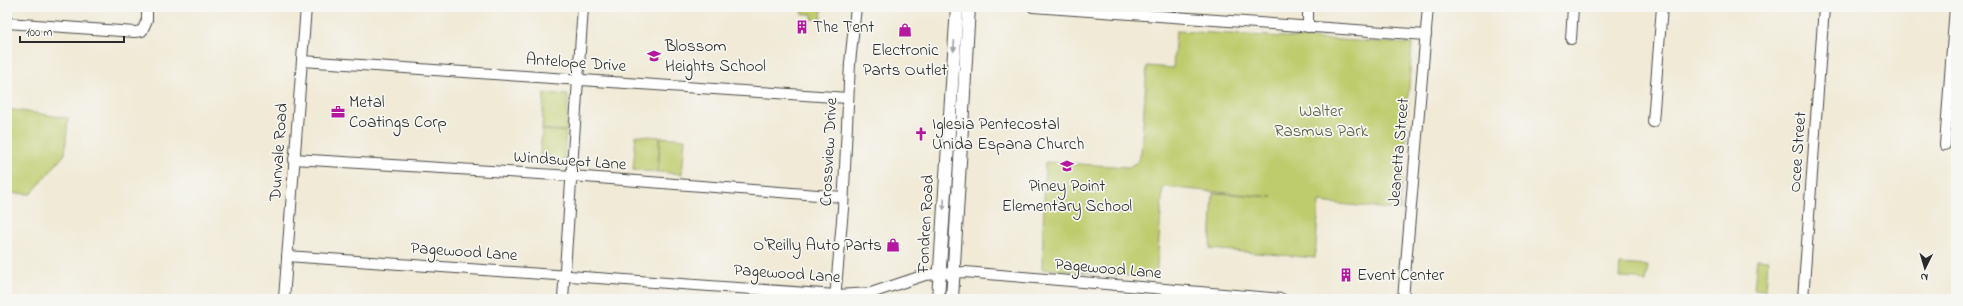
<svg xmlns="http://www.w3.org/2000/svg" width="1963" height="306" font-family="'Indie Flower',sans-serif">
  <rect width="100%" height="100%" fill="#f6f6f2"/>
  <filter id="ink" filterUnits="userSpaceOnUse"><feTurbulence type="fractalNoise" baseFrequency=".025" numOctaves="2"/><feDisplacementMap in="SourceGraphic" scale="8" xChannelSelector="R" yChannelSelector="G"/><feConvolveMatrix kernelMatrix="1 2 1 2 8 2 1 2 1" color-interpolation-filters="sRGB"/></filter>
  <filter id="wash" filterUnits="userSpaceOnUse"><feTurbulence type="fractalNoise" baseFrequency=".012" numOctaves="4" result="noise"/><feDisplacementMap in="SourceGraphic" scale="16" xChannelSelector="R" yChannelSelector="G"/><feGaussianBlur stdDeviation="0.9" result="paint"/><feColorMatrix in="noise" values="0 0 0 0 0 0 0 0 0 0 0 0 0 0 0 0 0 1.4 0 .05"/><feComposite in="paint" operator="in"/></filter>
  <g filter="url(#wash)">
    <rect width="100%" height="100%" fill="#f0ead6"/>
    <g fill="#bfcc6d" stroke="#757c4c">
      <path d="M803,7L822,9L821,20L812,19V14H802Z"/>
      <path d="M1176,31L1412,44L1400,210L1319,202L1315,258L1210,249L1213,193L1273,197L1163,187L1156,278L1042,269L1045,162L1129,167L1137,162L1141,153L1147,66L1173,68Z"/>
      <path d="M544,93L568,95L566,131L542,129Z"/>
      <path d="M7,109L68,118L65,154L31,194L7,193Z"/>
      <path d="M542,130L566,132L563,167L539,165Z"/>
      <path d="M636,135L660,137L657,172L633,170Z"/>
      <path d="M661,137L685,139L682,174L658,172Z"/>
      <path d="M1757,259L1768,260L1766,290L1754,289Z"/>
      <path d="M1620,264L1648,266L1646,282L1640,281L1637,278L1619,277Z"/>
    </g>
  </g>
  <g filter="url(#ink)">
    <g fill="none" stroke-linecap="round" stroke-linejoin="round">
      <g stroke="#494845" stroke-width="12">
        <g id="minor">
          <path d="M1033,7L1426,35"/>
          <path d="M1308,7V27"/>
          <path d="M7,23L135,32L142,31L147,20V7"/>
          <path d="M1571,39L1573,7"/>
          <path d="M302,61L848,98"/>
          <path d="M1653,122L1662,7"/>
          <path d="M1945,145L1955,7"/>
          <path d="M294,159L572,176L843,197"/>
          <path d="M287,256L836,295L871,293L925,275L965,272L1282,299"/>
          <path d="M284,299L306,7"/>
          <path d="M563,299L583,7"/>
          <path d="M835,299L843,209L850,63L856,7"/>
          <path d="M1403,299L1428,7"/>
          <path d="M1803,299L1824,7"/>
        </g>
      </g>
      <g stroke="#494845" stroke-width="14">
        <g id="major">
          <path d="M938,299L957,7"/>
          <path d="M952,299L969,7"/>
        </g>
      </g>
      <use href="#minor" stroke="#fff" stroke-width="10"/>
      <use href="#major" stroke="#fff" stroke-width="12"/>
    </g>
    <defs><path id="oneway-solid" d="M-6-.8H1V-3.2L6.5 0L1 3.2V.8H-6Z"/></defs>
    <g fill="#a0a0a0">
      <use href="#oneway-solid" transform="translate(954 46) rotate(94)"/>
      <use href="#oneway-solid" transform="translate(944 204) rotate(93)"/>
    </g>
  </g>
  <defs>
    <g id="building-bare" transform="scale(1.08)"><path d="M-4-6H4V6H1V3H-1V6H-4ZM-2.5-4.3h1.7v1.8h-1.7ZM.8-4.3h1.7v1.8H.8ZM-2.5-1h1.7V.8h-1.7ZM.8-1h1.7V.8H.8Z" fill="#b5179e" stroke="#f6f6f2" stroke-width="2.5" paint-order="stroke"/></g>
    <g id="shop-bare" transform="scale(1.08)"><path d="M-5-2.5h2.3a2.7 3.5 0 0 1 5.4 0H5L5.5 6h-11ZM-1.5-2.5h3a1.5 2.3 0 0 0-3 0Z" fill="#b5179e" stroke="#f6f6f2" stroke-width="2.5" paint-order="stroke"/></g>
    <g id="school-bare" transform="scale(1.08)"><path d="M0-5L7-2L0 1L-7-2ZM-4 1L0 2.5L4 1V4Q0 6-4 4Z" fill="#b5179e" stroke="#f6f6f2" stroke-width="2.5" paint-order="stroke"/></g>
    <g id="office-bare" transform="scale(1.08)"><path d="M-6-3h4V-5.5h4V-3h4V5H-6ZM-1-4.5V-3h2v-1.5ZM-6 0V1H6V0Z" fill="#b5179e" stroke="#f6f6f2" stroke-width="2.5" paint-order="stroke"/></g>
    <g id="church-bare" transform="scale(1.08)"><path d="M-1.2-6h2.4v3.5h3.3v2.4h-3.3V6h-2.4V-.1h-3.3v-2.4h3.3Z" fill="#b5179e" stroke="#f6f6f2" stroke-width="2.5" paint-order="stroke"/></g>
  </defs>
  <g fill-rule="evenodd">
    <use href="#building-bare" x="802" y="27"/>
    <use href="#shop-bare" x="905" y="30"/>
    <use href="#school-bare" x="654" y="56"/>
    <use href="#office-bare" x="338" y="112"/>
    <use href="#church-bare" x="921" y="134"/>
    <use href="#school-bare" x="1067" y="166"/>
    <use href="#shop-bare" x="893" y="245"/>
    <use href="#building-bare" x="1346" y="275"/>
  </g>
  <g text-anchor="middle" dominant-baseline="central" stroke-width="3.5" stroke-linejoin="round" paint-order="stroke">
    <g font-size="17" fill="#2b2b2b" stroke="#f6f6f2" text-anchor="start">
      <text x="813" y="27">The Tent</text>
      <text x="665" y="46">Blossom<tspan x="665" dy="20">Heights School</tspan></text>
      <text x="905" y="50" text-anchor="middle">Electronic<tspan x="905" dy="20">Parts Outlet</tspan></text>
      <text x="349" y="102">Metal<tspan x="349" dy="20">Coatings Corp</tspan></text>
      <text x="932" y="124">Iglesia Pentecostal<tspan x="932" dy="20">Unida Espana Church</tspan></text>
      <text x="1067" y="186" text-anchor="middle">Piney Point<tspan x="1067" dy="20">Elementary School</tspan></text>
      <text x="882" y="245" text-anchor="end">O'Reilly Auto Parts</text>
      <text x="1357" y="275">Event Center</text>
    </g>
    <g font-size="17" fill="#2b2b2b" stroke="#f6f6f2">
      <text transform="translate(576 63) rotate(4)">Antelope Drive</text>
      <text transform="translate(279 152) rotate(-86)">Dunvale Road</text>
      <text transform="translate(829 152) rotate(-87)">Crossview Drive</text>
      <text transform="translate(1399 152) rotate(-85)">Jeanetta Street</text>
      <text transform="translate(1798 152) rotate(-86)">Ocee Street</text>
      <text transform="translate(570 161) rotate(4)">Windswept Lane</text>
      <text transform="translate(926 224) rotate(-87)">Fondren Road</text>
      <text transform="translate(464 252) rotate(4)">Pagewood Lane</text>
      <text transform="translate(1108 269) rotate(5)">Pagewood Lane</text>
      <text transform="translate(787 274) rotate(4)">Pagewood Lane</text>
    </g>
    <g font-size="17" fill="#575b3f" stroke="#f6f6f2">
      <text x="1321" y="111">Walter<tspan x="1321" dy="20">Rasmus Park</tspan></text>
    </g>
  </g>
  <rect width="1963" height="306" fill="none" stroke="#f6f6f2" stroke-width="24"/>
  <g transform="translate(1925 268) rotate(185)" stroke="#f6f6f2" stroke-width="3" paint-order="stroke">
  <path d="M0-3L7 15L0 10L-7 15Z" fill="#2b2b2b"/>
  <text y="-6" font-size="11" font-weight="bold" text-anchor="middle" fill="#2b2b2b">N</text>
  </g>
  <path d="M20 36v6h104v-6" fill="none" stroke="#2b2b2b" stroke-width="2"/>
  <text x="26" y="36" font-size="12" fill="#2b2b2b" stroke="#f6f6f2" stroke-width="3" paint-order="stroke">100 m</text>
</svg>
